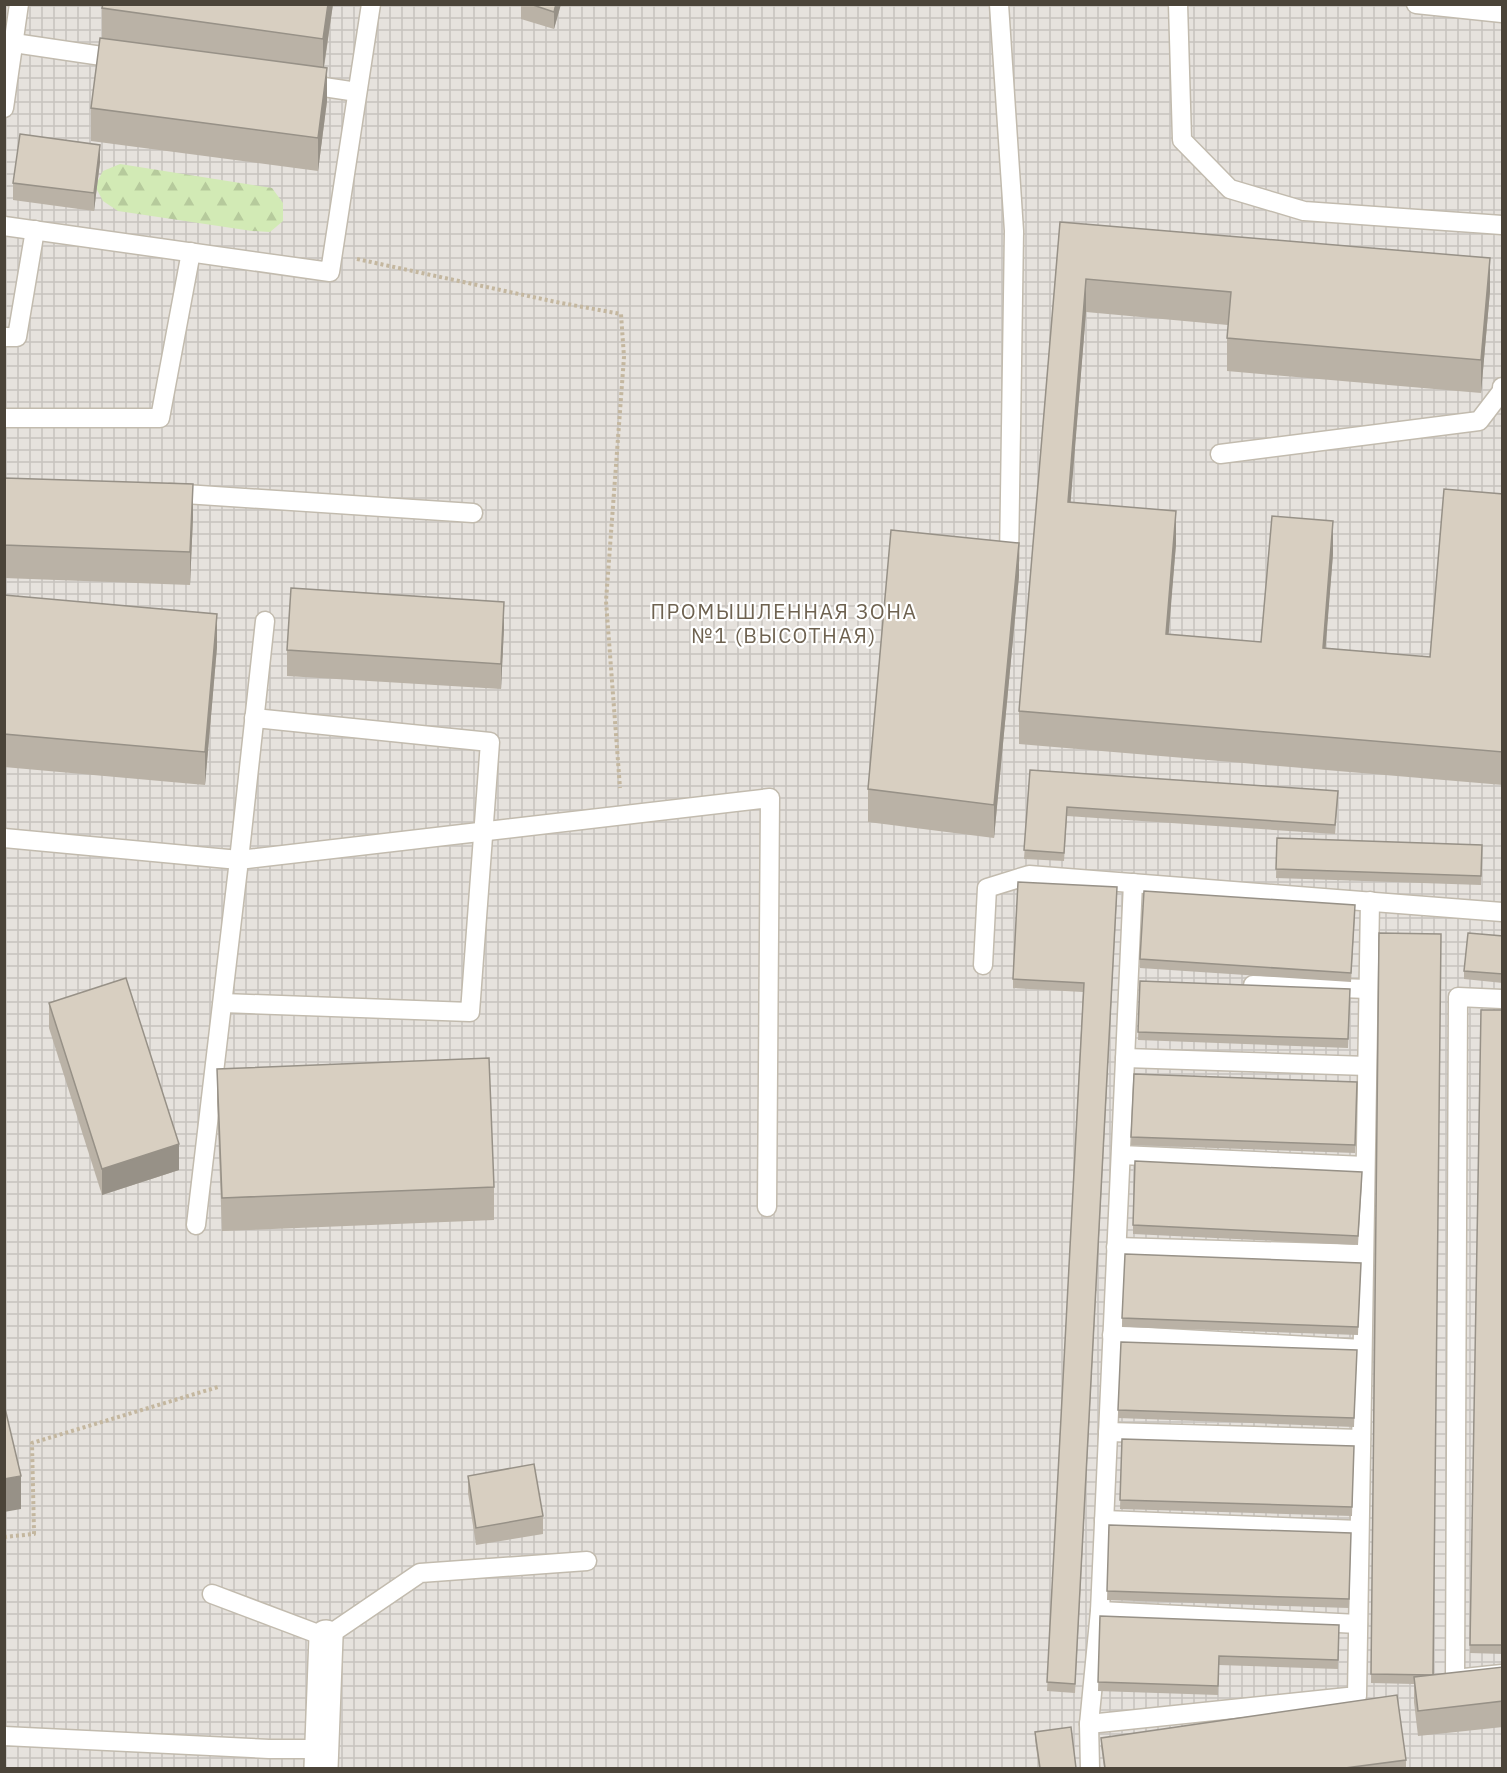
<svg xmlns="http://www.w3.org/2000/svg" width="1507" height="1773" font-family="'IBM Plex Sans',sans-serif">
  <defs>
    <pattern id="industrial-grid" width="8" height="8" patternUnits="userSpaceOnUse" patternTransform="scale(1.5)"><rect width="8" height="8" fill="#e6e2dd"/><path d="M0 4h8M4 0v8" fill="none" stroke="#c7c3be"/></pattern>
    <pattern id="forest-firs" width="22" height="20" patternUnits="userSpaceOnUse" patternTransform="scale(1.5)"><rect width="22" height="20" fill="#d2eab5"/><path d="M5 1l3.5 6h-7zM16 11l3.5 6h-7z" fill="#b6ca9c"/></pattern>
  </defs>
  <rect width="100%" height="100%" fill="#f6f3ec"/>
  <path fill="url(#industrial-grid)" d="M4,5H1502V1768H5Z"/>
  <path fill="url(#forest-firs)" d="M120,164L272,188L283,203V221L270,232L252,231L118,211L103,201L95,186L103,171Z"/>
  <g fill="none" stroke-linecap="round" stroke-linejoin="round">
    <g stroke="#c2bbae" stroke-width="21">
      <g id="service">
        <path d="M999,4L1014,231L1009,560"/>
        <path d="M1178,4L1182,140L1230,189L1304,211L1502,225"/>
        <path d="M1416,4L1502,13"/>
        <path d="M14,43L122,59"/>
        <path d="M304,84L357,92"/>
        <path d="M4,108L19,4"/>
        <path d="M4,226L330,272L371,4"/>
        <path d="M4,337H17L35,230"/>
        <path d="M4,418H160L191,252"/>
        <path d="M1220,454L1479,421L1502,391V387"/>
        <path d="M170,493L473,513"/>
        <path d="M4,838L239,860L265,621"/>
        <path d="M983,965L987,888L1029,875L1502,912"/>
        <path d="M1253,985L1368,989"/>
        <path d="M1502,999L1458,997L1455,1679L1502,1674"/>
        <path d="M223,1003L470,1012L490,742L254,718"/>
        <path d="M1125,1058L1367,1066"/>
        <path d="M1121,1155L1365,1166"/>
        <path d="M196,1225L239,860L770,798L767,1207"/>
        <path d="M1116,1247L1364,1254"/>
        <path d="M1112,1335L1362,1349"/>
        <path d="M1108,1432L1361,1439"/>
        <path d="M1104,1520L1359,1530"/>
        <path d="M212,1594L326,1637L420,1573L587,1561"/>
        <path d="M1100,1611L1358,1624"/>
        <path d="M1089,1724L1357,1696L1370,901"/>
        <path d="M4,1736L269,1749H321"/>
        <path d="M1090,1768L1089,1724L1100,1611L1133,883"/>
      </g>
    </g>
    <g stroke="#c2bbae" stroke-width="36">
      <path id="minor" d="M321,1768L326,1637"/>
    </g>
    <g stroke="#c4b79f" stroke-width="4" stroke-dasharray="3 3" stroke-linecap="butt">
      <path d="M357,259L556,302L621,314L624,357L606,601L620,788"/>
      <path d="M4,1537L34,1534L32,1443L218,1387"/>
    </g>
    <use href="#service" stroke="#fff" stroke-width="18"/>
    <use href="#minor" stroke="#fff" stroke-width="33"/>
  </g>
  <g fill="#bab2a6">
    <path d="M333,4L324,68L327,101L318,171L91,141V108L102,38V8Z"/>
    <path d="M521,4H561L554,29L521,19Z"/>
    <path d="M100,162L94,211L13,200V183Z"/>
    <path d="M1060,222L1490,291L1481,393L1227,371V338L1228,325L1086,312L1070,503L1176,544L1168,634L1261,642L1333,554L1325,648L1430,657L1503,494V785L1019,744V711Z"/>
    <path d="M4,478L193,517L190,585L4,578Z"/>
    <path d="M1019,576L994,838L868,822V789Z"/>
    <path d="M4,595L217,647L205,785L4,767Z"/>
    <path d="M504,627L501,689L287,676V650Z"/>
    <path d="M1030,770L1338,800L1335,834L1067,816L1064,861L1024,859Z"/>
    <path d="M1277,838L1482,845L1481,885L1276,878Z"/>
    <path d="M1117,896L1075,1693L1047,1691L1083,992L1013,988V979Z"/>
    <path d="M1355,913L1351,982L1140,968V959Z"/>
    <path d="M1379,933L1434,1675L1503,1667V1727L1418,1736L1414,1702V1684L1371,1683Z"/>
    <path d="M1503,936V983L1464,979V971Z"/>
    <path d="M1140,981L1350,989L1348,1048L1138,1040Z"/>
    <path d="M49,1003L179,1170L102,1195L49,1028Z"/>
    <path d="M1481,1010H1503V1654L1470,1653Z"/>
    <path d="M217,1069L494,1187V1220L222,1231L217,1102Z"/>
    <path d="M1134,1074L1357,1082L1355,1153L1131,1145Z"/>
    <path d="M1362,1181L1358,1245L1133,1234V1225Z"/>
    <path d="M1125,1254L1361,1263L1358,1335L1122,1327Z"/>
    <path d="M1121,1342L1357,1350L1354,1427L1118,1418Z"/>
    <path d="M1122,1439L1354,1446L1352,1516L1120,1509Z"/>
    <path d="M468,1476L543,1516V1534L476,1545L468,1493Z"/>
    <path d="M1109,1525L1351,1533L1349,1608L1107,1600Z"/>
    <path d="M1100,1616L1339,1625L1338,1669L1219,1665L1218,1695L1098,1691Z"/>
    <path d="M1035,1732L1076,1768H1039L1035,1740Z"/>
    <path d="M1101,1738L1406,1760V1768H1104L1101,1746Z"/>
  </g>
  <g fill="#979187">
    <path d="M328,4H333L323,72V39Z"/>
    <path d="M556,4H561L554,29V12Z"/>
    <path d="M327,68V101L318,171V138Z"/>
    <path d="M100,145V162L94,211V193Z"/>
    <path d="M1490,258V291L1481,393V360Z"/>
    <path d="M1086,279V312L1068,535V502Z"/>
    <path d="M193,484V517L190,585V552Z"/>
    <path d="M1176,511V544L1166,667V634Z"/>
    <path d="M1333,521V554L1323,681V648Z"/>
    <path d="M1019,543V576L994,838V805Z"/>
    <path d="M504,602V627L501,689V664Z"/>
    <path d="M217,614V647L205,785V752Z"/>
    <path d="M179,1144V1170L102,1195V1169Z"/>
    <path d="M21,1476V1509L4,1512V1479Z"/>
  </g>
  <g fill="#d8cfc1" stroke="#979187" stroke-width="1.5">
    <path d="M103,4H328L323,39L102,8Z"/>
    <path d="M530,4H556L554,12Z"/>
    <path d="M100,38L327,68L318,138L91,108Z"/>
    <path d="M20,134L100,145L94,193L13,183Z"/>
    <path d="M1060,222L1490,258L1481,360L1227,338L1231,292L1086,279L1068,502L1176,511L1166,634L1261,642L1272,516L1333,521L1323,648L1430,657L1444,489L1503,494V752L1019,711Z"/>
    <path d="M4,478L193,484L190,552L4,545Z"/>
    <path d="M891,530L1019,543L994,805L868,789Z"/>
    <path d="M291,588L504,602L501,664L287,650Z"/>
    <path d="M4,595L217,614L205,752L4,734Z"/>
    <path d="M1030,770L1338,791L1335,825L1067,807L1064,853L1024,850Z"/>
    <path d="M1277,838L1482,845L1481,876L1276,869Z"/>
    <path d="M1018,882L1117,887L1075,1684L1047,1682L1084,983L1013,979Z"/>
    <path d="M1144,891L1355,905L1351,973L1140,959Z"/>
    <path d="M1379,933L1441,934L1433,1675L1371,1674Z"/>
    <path d="M1468,933L1503,936V974L1464,971Z"/>
    <path d="M126,978L179,1144L102,1169L49,1003Z"/>
    <path d="M1140,981L1350,989L1348,1039L1138,1032Z"/>
    <path d="M1481,1010H1503V1645H1470Z"/>
    <path d="M489,1058L494,1187L222,1198L217,1069Z"/>
    <path d="M1134,1074L1357,1082L1355,1145L1131,1137Z"/>
    <path d="M1135,1161L1362,1172L1358,1236L1133,1225Z"/>
    <path d="M1125,1254L1361,1263L1358,1327L1122,1318Z"/>
    <path d="M1121,1342L1357,1350L1354,1418L1118,1410Z"/>
    <path d="M4,1404L21,1476L4,1479Z"/>
    <path d="M1122,1439L1354,1446L1352,1507L1120,1500Z"/>
    <path d="M534,1464L543,1516L476,1528L468,1476Z"/>
    <path d="M1109,1525L1351,1533L1349,1599L1107,1591Z"/>
    <path d="M1100,1616L1339,1625L1338,1660L1219,1656L1218,1686L1098,1682Z"/>
    <path d="M1503,1667V1701L1418,1711L1414,1677Z"/>
    <path d="M1397,1695L1406,1760L1345,1768H1105L1101,1738Z"/>
    <path d="M1071,1727L1076,1768H1040L1035,1732Z"/>
  </g>
  <g text-anchor="middle" dominant-baseline="central" stroke-width="4.5" stroke-linejoin="round" paint-order="stroke">
    <g font-size="21" letter-spacing="1.5" fill="#6e6250" stroke="#fff">
      <text x="784" y="611">ПРОМЫШЛЕННАЯ ЗОНА<tspan x="784" dy="24">№1 (ВЫСОТНАЯ)</tspan></text>
    </g>
  </g>
  <rect width="1507" height="1773" fill="none" stroke="#4b4439" stroke-width="12"/>
</svg>
